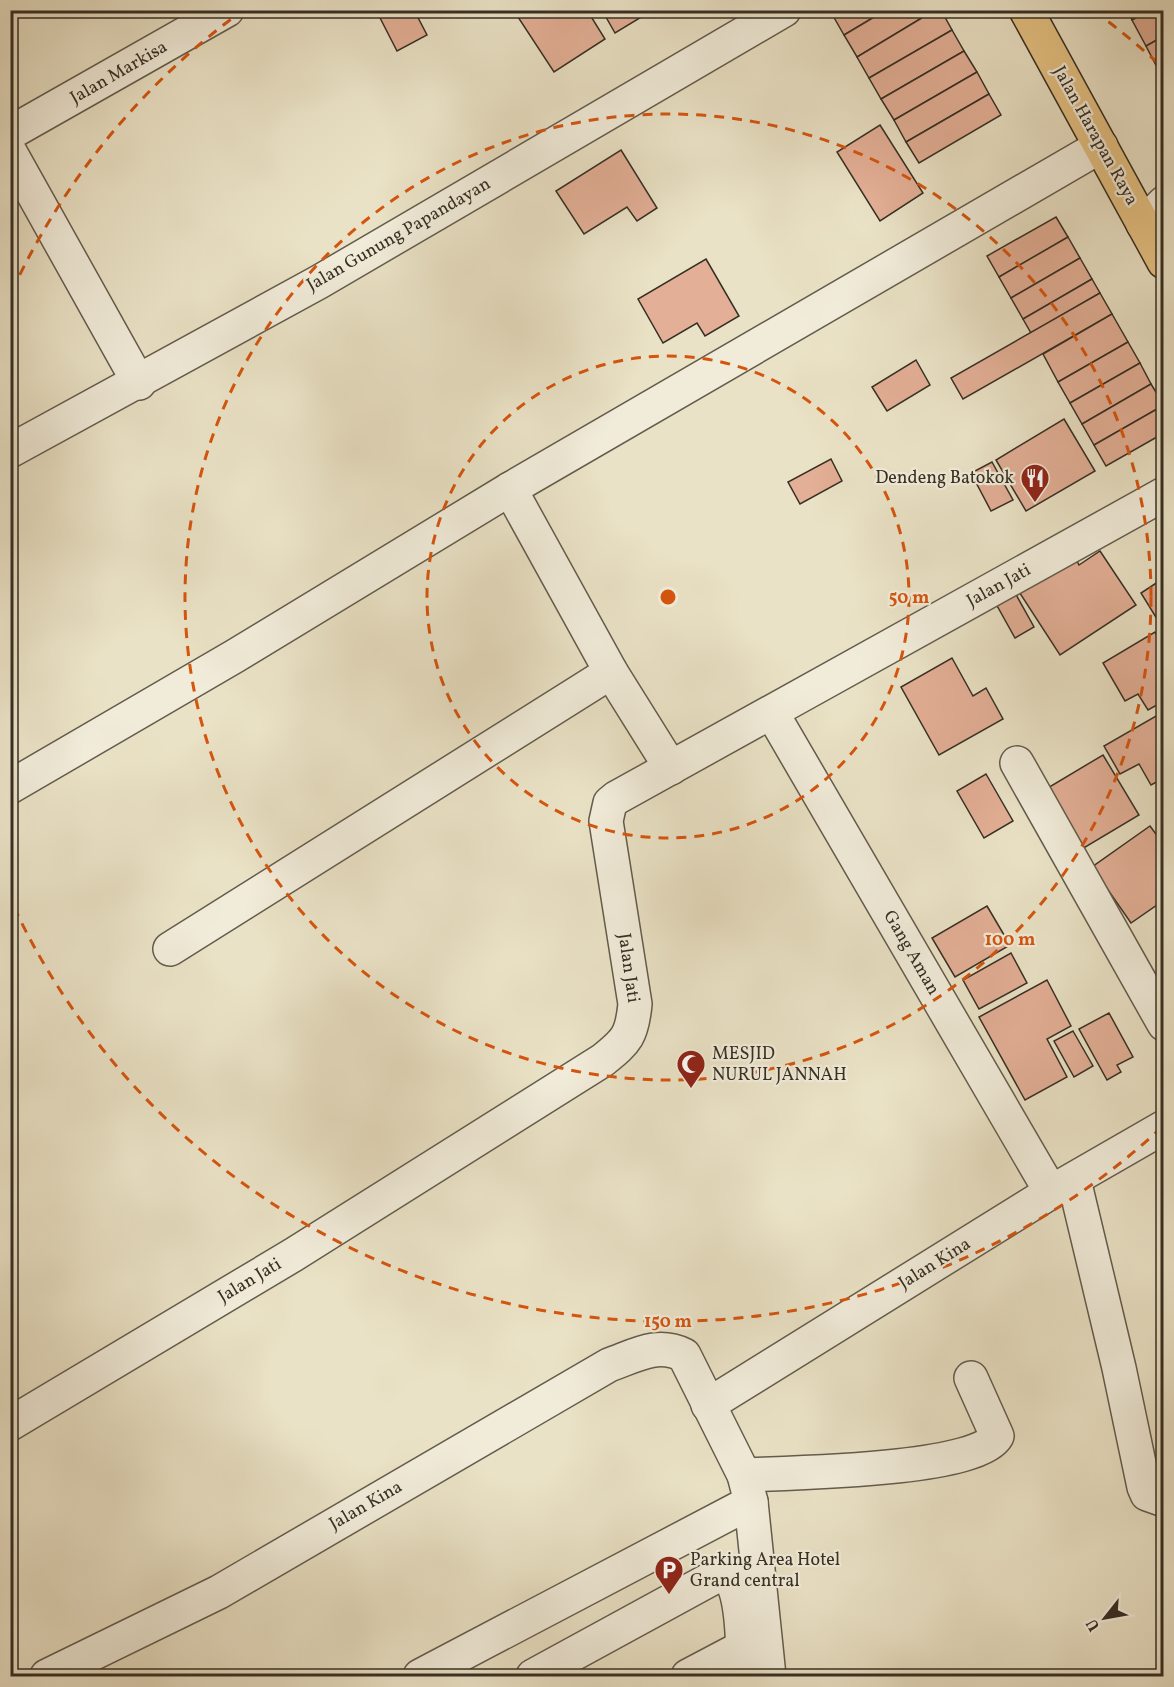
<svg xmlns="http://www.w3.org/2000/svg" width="1174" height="1687" font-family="Vollkorn,serif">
  <rect width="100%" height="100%" fill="#eae2c6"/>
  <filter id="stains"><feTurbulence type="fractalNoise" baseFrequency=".00333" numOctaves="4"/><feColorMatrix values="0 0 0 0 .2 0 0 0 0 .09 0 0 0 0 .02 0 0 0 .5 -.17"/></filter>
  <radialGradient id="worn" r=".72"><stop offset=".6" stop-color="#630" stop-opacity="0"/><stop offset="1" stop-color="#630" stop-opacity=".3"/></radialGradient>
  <g fill="#e3af96" stroke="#362f25" stroke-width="1.5">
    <path d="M376,10H414L427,35L397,51Z"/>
    <path d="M522,10H587L605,39L554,72L516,14Z"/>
    <path d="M602,10H653L615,33Z"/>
    <path d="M838,10H886L844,35L832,14Z"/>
    <path d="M886,10H935L857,57L844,35Z"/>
    <path d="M935,10H941L952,30L869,78L857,57Z"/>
    <path d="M1127,10H1150L1132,20Z"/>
    <path d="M1150,10H1164V36L1146,46L1132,20Z"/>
    <path d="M952,30L964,51L881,99L869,78Z"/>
    <path d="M1164,36V69L1159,71L1146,46Z"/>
    <path d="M964,51L977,72L894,120L881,99Z"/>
    <path d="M977,72L989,94L906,142L894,120Z"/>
    <path d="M989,94L1001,115L919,163L906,142Z"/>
    <path d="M880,125L923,193L880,221L837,152Z"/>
    <path d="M621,150L657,208L637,221L627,207L584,234L556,191Z"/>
    <path d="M1056,217L1068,237L999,277L987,256Z"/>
    <path d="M1068,237L1080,258L1011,298L999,277Z"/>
    <path d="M1080,258L1092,279L1023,319L1011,298Z"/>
    <path d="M706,259L739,316L705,336L697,323L663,343L638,299Z"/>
    <path d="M1092,279L1100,293L1031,333L1023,319Z"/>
    <path d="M1100,293L1112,314L963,399L951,378Z"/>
    <path d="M1112,314L1128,342L1058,382L1043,354Z"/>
    <path d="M1128,342L1140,363L1070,403L1058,382Z"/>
    <path d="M916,360L930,385L887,411L872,387Z"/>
    <path d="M1140,363L1151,384L1082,424L1070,403Z"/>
    <path d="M1151,384L1164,405L1094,445L1082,424Z"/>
    <path d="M1164,405V433L1106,466L1094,445Z"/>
    <path d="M1064,419L1095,471L1026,511L996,460Z"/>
    <path d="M831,459L842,481L800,504L788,482Z"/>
    <path d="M992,462L1013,500L991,511L971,473Z"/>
    <path d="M1100,551L1136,605L1060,655L1014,584L1039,568L1046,579L1076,559L1079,565Z"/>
    <path d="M1164,578V615L1157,619L1141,593Z"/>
    <path d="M1014,591L1034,627L1015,638L995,602Z"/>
    <path d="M1155,632L1164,646V701L1148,710L1138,694L1125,701L1103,663Z"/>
    <path d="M952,658L973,696L986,688L1003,719L939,755L901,687Z"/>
    <path d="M1163,712L1164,778L1151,785L1139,764L1120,774L1104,746Z"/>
    <path d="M1103,755L1139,815L1082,849L1046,789Z"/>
    <path d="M986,774L1013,821L984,838L957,791Z"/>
    <path d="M1150,826L1164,845V900L1131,923L1092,867Z"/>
    <path d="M987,906L1010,945L955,977L932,938Z"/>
    <path d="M1011,953L1027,983L979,1009L963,980Z"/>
    <path d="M1047,980L1071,1026L1047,1039L1067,1077L1025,1100L979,1017Z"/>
    <path d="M1109,1013L1133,1057L1117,1065L1121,1072L1107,1080L1079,1029Z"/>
    <path d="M1073,1031L1093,1066L1074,1077L1054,1041Z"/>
  </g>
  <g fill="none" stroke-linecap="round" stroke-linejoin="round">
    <g stroke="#635c4d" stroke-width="36">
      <g id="minor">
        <path d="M10,133L227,10"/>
        <path d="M10,152L139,383"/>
        <path d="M1143,224L1164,203"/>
        <path d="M10,451L319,282L784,10"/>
        <path d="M510,489L611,672L671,768"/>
        <path d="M772,713L1051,1192"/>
        <path d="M1017,763L1164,1024"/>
        <path d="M10,787L235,656L510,489L1101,146"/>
        <path d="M170,949L611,672"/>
        <path d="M1074,1180L1119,1368L1144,1487L1147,1494L1164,1500"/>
        <path d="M708,1405L1051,1192L1164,1127"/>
        <path d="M10,1424L293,1255L603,1060C627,1041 632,1035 635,1004L606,821L610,803L616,798L1164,494"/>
        <path d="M744,1475C787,1473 978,1471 997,1436L971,1378"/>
        <path d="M47,1676L219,1592L609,1365C637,1355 657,1342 684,1355L744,1475L751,1502L769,1676"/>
        <path d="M420,1676L751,1502"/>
        <path d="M533,1676L720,1574L727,1575C744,1593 743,1651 743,1676"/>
        <path d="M688,1676L743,1647"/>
      </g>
    </g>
    <g stroke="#362f25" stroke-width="36">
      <path id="major" d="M1026,10L1164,262"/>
    </g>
    <use href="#minor" stroke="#f1ecda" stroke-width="33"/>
    <use href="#major" stroke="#e5c183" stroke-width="33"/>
  </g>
  <g fill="none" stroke="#d6550e" stroke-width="3" stroke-dasharray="10 8">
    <circle cx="668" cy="597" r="241"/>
    <circle cx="668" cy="597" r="483"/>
    <path d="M1162 1127A724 724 0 0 1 12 903M12 291A724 724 0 0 1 242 11M1094 11A724 724 0 0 1 1162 67"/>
  </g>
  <defs>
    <g id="restaurant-pin" transform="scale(1.5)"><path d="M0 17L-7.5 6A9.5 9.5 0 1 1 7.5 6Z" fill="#8f2418" stroke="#f1ecda"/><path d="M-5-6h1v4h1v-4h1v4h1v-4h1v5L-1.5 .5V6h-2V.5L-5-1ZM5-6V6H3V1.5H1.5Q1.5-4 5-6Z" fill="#fff"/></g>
    <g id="mosque-pin" transform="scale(1.5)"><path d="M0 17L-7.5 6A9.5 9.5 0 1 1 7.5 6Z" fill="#8f2418" stroke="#f1ecda"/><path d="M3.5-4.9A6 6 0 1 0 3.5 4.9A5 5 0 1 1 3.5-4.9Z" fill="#fff"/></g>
    <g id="parking-pin" transform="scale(1.5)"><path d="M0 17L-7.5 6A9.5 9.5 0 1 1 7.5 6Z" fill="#8f2418" stroke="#f1ecda"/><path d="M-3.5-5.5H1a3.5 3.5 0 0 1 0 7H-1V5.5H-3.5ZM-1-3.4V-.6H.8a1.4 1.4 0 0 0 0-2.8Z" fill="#fff"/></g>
  </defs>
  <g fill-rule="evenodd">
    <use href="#restaurant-pin" x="1035" y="478"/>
    <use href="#mosque-pin" x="691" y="1064"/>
    <use href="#parking-pin" x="669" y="1570"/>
  </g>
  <g text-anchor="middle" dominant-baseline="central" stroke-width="4.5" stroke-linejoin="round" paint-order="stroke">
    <g font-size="18" fill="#362f25" stroke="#f1ecda">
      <text transform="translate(119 73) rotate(-30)">Jalan Markisa</text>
      <text transform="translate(1095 136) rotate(61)">Jalan Harapan Raya</text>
      <text transform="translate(399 235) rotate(-30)">Jalan Gunung Papandayan</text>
      <text transform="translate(999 586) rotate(-29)">Jalan Jati</text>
      <text transform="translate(911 953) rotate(60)">Gang Aman</text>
      <text transform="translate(628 968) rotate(82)">Jalan Jati</text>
      <text transform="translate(935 1264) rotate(-32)">Jalan Kina</text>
      <text transform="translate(250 1281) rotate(-31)">Jalan Jati</text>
      <text transform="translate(366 1506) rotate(-30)">Jalan Kina</text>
    </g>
    <g font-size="18" fill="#362f25" stroke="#f1ecda" text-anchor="start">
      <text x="1014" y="478" text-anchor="end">Dendeng Batokok</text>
      <text x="712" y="1054">MESJID<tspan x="712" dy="21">NURUL JANNAH</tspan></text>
      <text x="690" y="1560">Parking Area Hotel<tspan x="690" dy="21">Grand central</tspan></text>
    </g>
  </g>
  <circle cx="668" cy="597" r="9" fill="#d6550e" stroke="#f1ecda" stroke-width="3"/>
  <g font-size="18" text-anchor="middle" font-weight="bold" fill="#d6550e" stroke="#f1ecda" stroke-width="4.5" stroke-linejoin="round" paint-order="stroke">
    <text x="909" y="603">50 m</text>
    <text x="1010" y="945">100 m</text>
    <text x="668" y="1327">150 m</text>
  </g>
  <rect width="1174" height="1687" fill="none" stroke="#eae2c6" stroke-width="36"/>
  <rect x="12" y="12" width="1150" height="1663" fill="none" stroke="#362f25" stroke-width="3"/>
  <rect x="18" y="18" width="1138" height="1651" fill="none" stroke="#362f25" stroke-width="1.5"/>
  <g transform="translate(1105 1618) rotate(239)" stroke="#f1ecda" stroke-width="4.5" paint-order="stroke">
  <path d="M0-4.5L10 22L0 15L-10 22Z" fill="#362f25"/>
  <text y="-9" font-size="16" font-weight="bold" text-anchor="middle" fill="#362f25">U</text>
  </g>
  <rect width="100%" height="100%" filter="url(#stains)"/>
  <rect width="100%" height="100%" fill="url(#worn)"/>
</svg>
